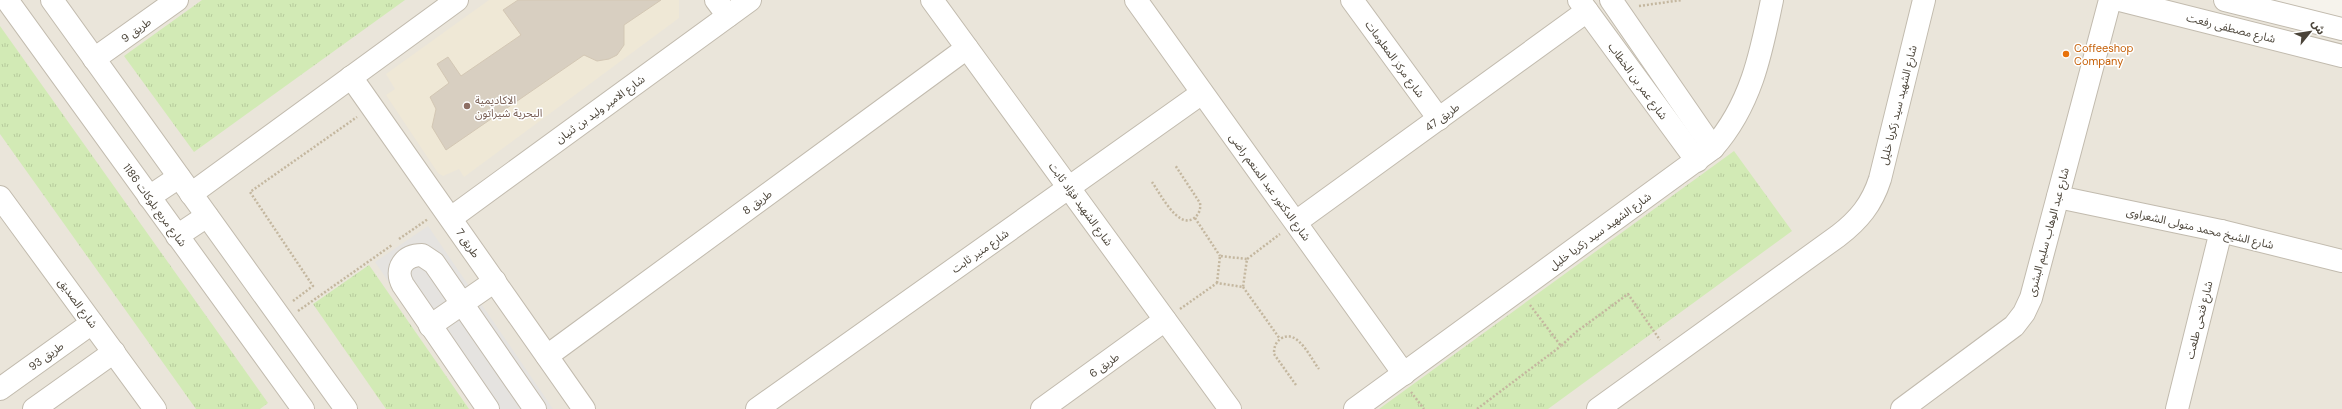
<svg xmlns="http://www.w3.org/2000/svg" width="2342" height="409" font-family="'DM Sans','Noto Sans Arabic',sans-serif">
  <defs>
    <pattern id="grass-tufts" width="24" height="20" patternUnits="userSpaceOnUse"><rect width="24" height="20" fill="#d2eab5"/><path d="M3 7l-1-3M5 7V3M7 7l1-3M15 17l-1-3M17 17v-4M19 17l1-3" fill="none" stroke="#b6ca9c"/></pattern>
  </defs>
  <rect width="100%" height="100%" fill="#f6f3ec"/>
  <path fill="#eae5da" d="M0,0H2211L2342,33V409H0Z"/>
  <path fill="#efe8d6" d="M489,0H679V18L464,177L459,169L443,176L438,173L386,95L395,89L386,74Z"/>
  <g fill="url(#grass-tufts)">
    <path d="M202,0H405L194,152L124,56Z"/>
    <path d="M0,26L268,403L260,409H196L0,134Z"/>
    <path d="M1734,151L1792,231L1548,409H1379Z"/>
    <path d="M369,265L469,409H386L313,304Z"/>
  </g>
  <path fill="#e5e3e0" d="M428,226L553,409H476L375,262Z"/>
  <path fill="#d8cfc1" stroke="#d3c7b4" d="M518,0H661L624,25V45L617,55L609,59L597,61L584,55L446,150L432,127L436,109L430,97L449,83L437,64L448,57L461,76L521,35L503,10Z"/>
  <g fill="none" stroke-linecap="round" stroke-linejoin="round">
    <g stroke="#c2bbae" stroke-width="24">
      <g id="minor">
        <path d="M7,0L303,409"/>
        <path d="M52,0L346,409"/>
        <path d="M716,0L728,16"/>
        <path d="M932,0L1230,409"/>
        <path d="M1136,0L1404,374"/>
        <path d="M1352,0L1439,119"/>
        <path d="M1579,0L1697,161"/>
        <path d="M1611,0L1713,148"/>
        <path d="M2120,0L2342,56"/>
        <path d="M2225,0L2342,29"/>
        <path d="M94,59L177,0"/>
        <path d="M351,77L584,409"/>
        <path d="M191,194L457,0"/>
        <path d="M0,197L155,409"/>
        <path d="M149,197L179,177"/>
        <path d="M2058,197L2221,231L2342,261"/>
        <path d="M451,218L750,0"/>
        <path d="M1296,222L1587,11"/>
        <path d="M177,236L207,216"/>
        <path d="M430,326L495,281"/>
        <path d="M547,356L967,48"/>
        <path d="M0,389L92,323"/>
        <path d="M34,409L114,352"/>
        <path d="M488,409L403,285C394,269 404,255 422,255L434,263L535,409"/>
        <path d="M757,409L1202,93"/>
        <path d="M1042,409L1165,320"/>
        <path d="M1355,409L1713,148C1751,105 1761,54 1772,0"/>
        <path d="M1598,409L1838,236C1859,220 1872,204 1880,179L1924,0"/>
        <path d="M1902,409L2014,326L2024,313L2031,298L2110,0"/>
        <path d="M2177,409L2221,231"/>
      </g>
    </g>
    <g stroke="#c4b79f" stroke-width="2.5" stroke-dasharray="2 2" stroke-linecap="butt">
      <path d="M1639,6L1682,0"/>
      <path d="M1152,182C1160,193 1177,228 1193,219C1199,215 1201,209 1200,203L1175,165"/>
      <path d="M1195,218L1220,256"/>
      <path d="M399,239L428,219"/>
      <path d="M1217,283L1220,256L1247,259"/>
      <path d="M1243,287L1280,339"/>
      <path d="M293,301L313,286L250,192L357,117"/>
      <path d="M1530,305L1561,346L1576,332L1628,294L1660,340"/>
      <path d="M1180,309L1217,283L1243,287L1247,259L1280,234"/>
      <path d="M298,311L392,245"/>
      <path d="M1296,385L1274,354C1274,348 1275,342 1282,338C1298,329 1311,359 1319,369"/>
      <path d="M1411,392L1424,409"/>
      <path d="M1477,409L1561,346"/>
    </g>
    <use href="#minor" stroke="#fff" stroke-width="22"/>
  </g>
  <circle fill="#e8710a" stroke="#fff" stroke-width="1.5" cx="2066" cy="54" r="4"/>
  <circle fill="#8d6e63" stroke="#fff" stroke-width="1.5" cx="467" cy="106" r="4"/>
  <g text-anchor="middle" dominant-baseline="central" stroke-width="3" stroke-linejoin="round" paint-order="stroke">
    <g font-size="11" fill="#4b4439" stroke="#fff">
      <text transform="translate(2231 28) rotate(14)">شارع مصطفى رفعت</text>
      <text transform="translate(136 30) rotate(-36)">طريق 9</text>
      <text transform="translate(1395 59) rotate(54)">شارع مركز المعلومات</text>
      <text transform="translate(1638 81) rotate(54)">شارع عمر بن الخطاب</text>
      <text transform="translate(1898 105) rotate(-76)">شارع الشهيد سيد زكريا خليل</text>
      <text transform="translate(600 109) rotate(-36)">شارع الامير وليد بن ثنيان</text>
      <text transform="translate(1442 117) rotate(-36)">طريق 47</text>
      <text transform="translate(1270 187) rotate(54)">شارع الدكتور عبد المنعم راضى</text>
      <text transform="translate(757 202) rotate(-36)">طريق 8</text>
      <text transform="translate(1081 204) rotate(54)">شارع الشهيد فؤاد ثابت</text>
      <text transform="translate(155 205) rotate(54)">شارع مربع بلوكات 1186</text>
      <text transform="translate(2200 228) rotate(13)">شارع الشيخ محمد متولى الشعراوى</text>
      <text transform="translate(1600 231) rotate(-36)">شارع الشهيد سيد زكريا خليل</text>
      <text transform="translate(2048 232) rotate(-75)">شارع عبد الوهاب سليم البشرى</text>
      <text transform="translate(468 243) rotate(55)">طريق 7</text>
      <text transform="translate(980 251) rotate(-35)">شارع منير ثابت</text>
      <text transform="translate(78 303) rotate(54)">شارع الصديق</text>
      <text transform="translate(2199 320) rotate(-76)">شارع فتحى طلعت</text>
      <text transform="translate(46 356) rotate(-36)">طريق 93</text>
      <text transform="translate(1104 365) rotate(-36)">طريق 6</text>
    </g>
    <g font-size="11" fill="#c56008" stroke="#fff" text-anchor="start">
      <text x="2074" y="48">Coffeeshop<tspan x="2074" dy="13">Company</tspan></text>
    </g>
    <g font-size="11" fill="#785e54" stroke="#fff" text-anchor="start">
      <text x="475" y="100">الاكاديمية<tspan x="475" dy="13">البحرية شيراتون</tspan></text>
    </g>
  </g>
  <g transform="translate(2310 32) rotate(60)" stroke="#ffffff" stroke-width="3" paint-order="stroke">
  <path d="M0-3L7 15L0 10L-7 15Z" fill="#4b4439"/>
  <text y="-6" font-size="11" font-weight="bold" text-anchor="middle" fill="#4b4439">ش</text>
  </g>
</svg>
